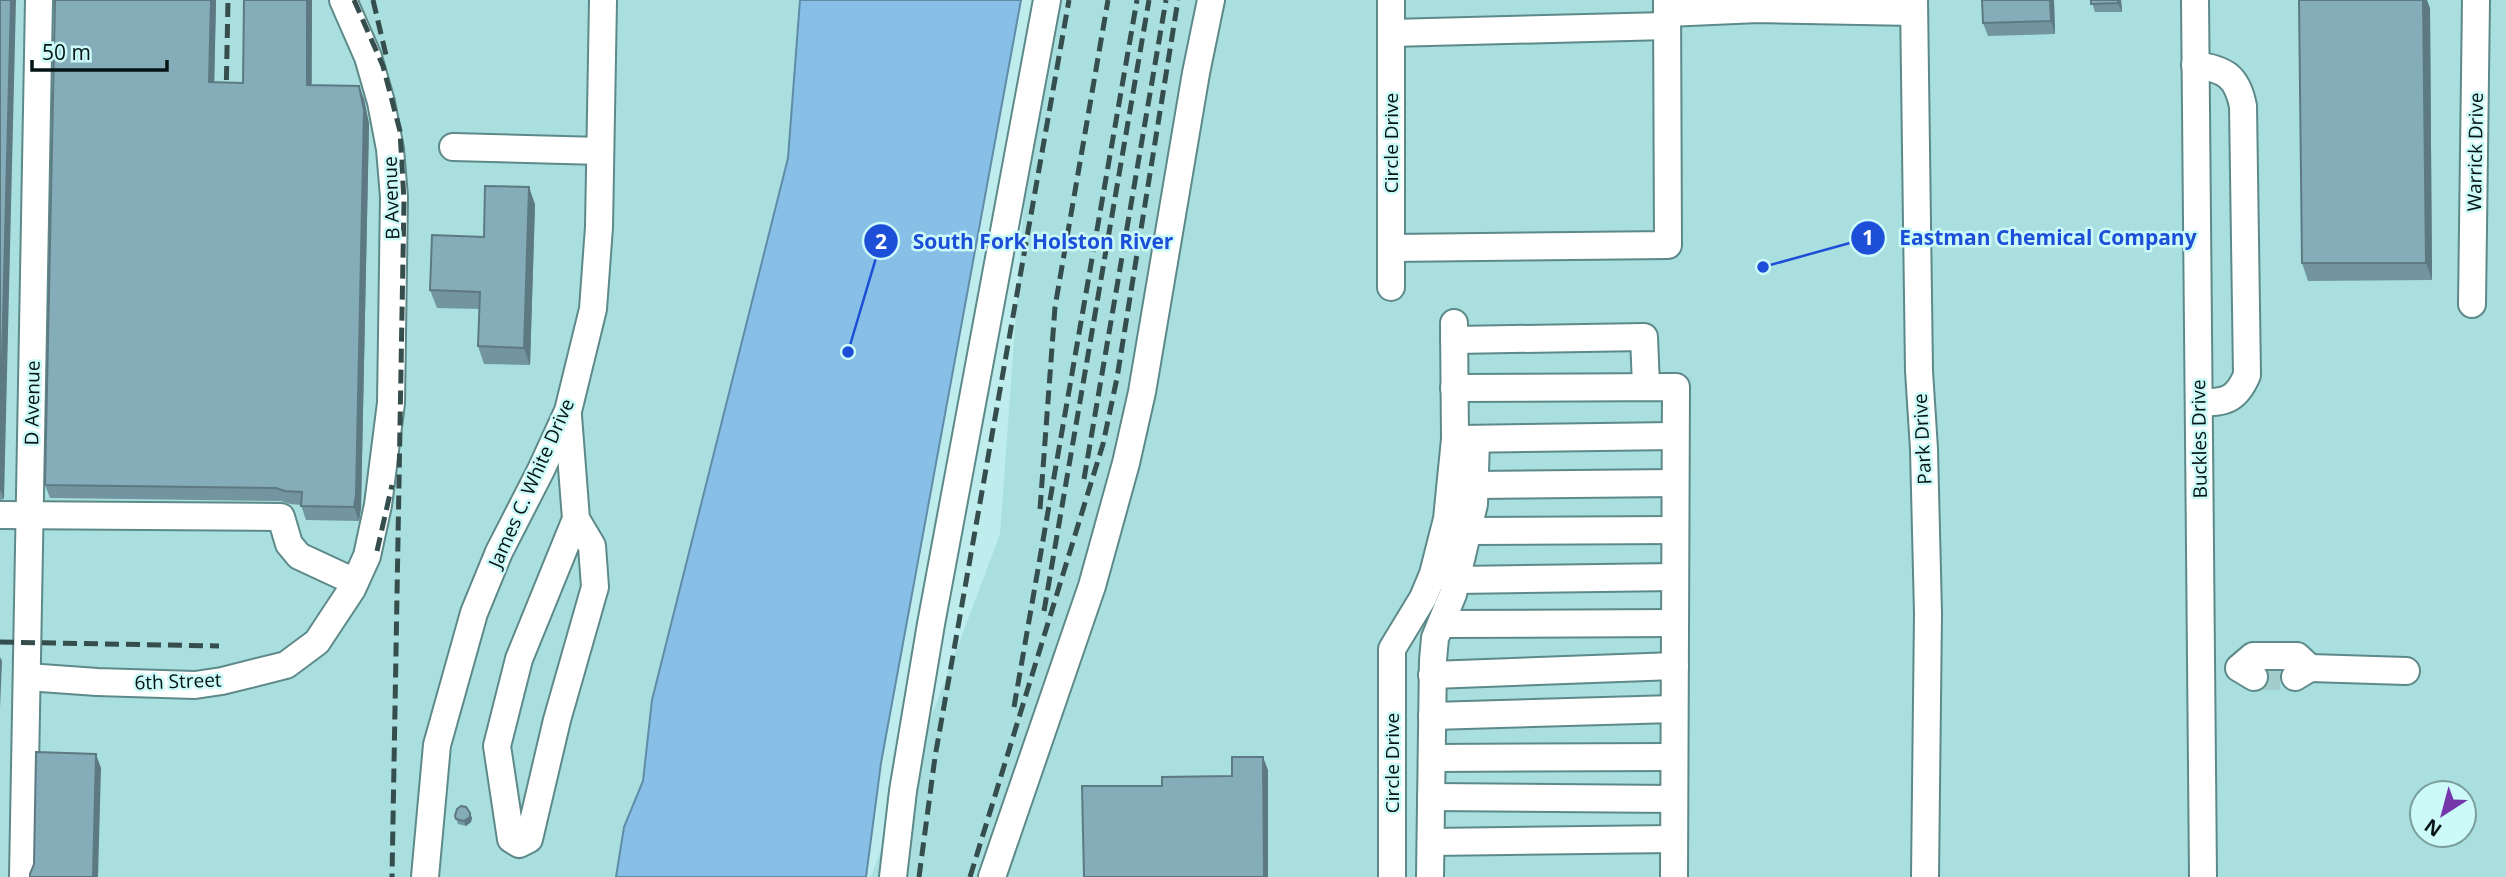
<svg xmlns="http://www.w3.org/2000/svg" width="2506" height="877" font-family="'Open Sans',sans-serif">
  <rect width="100%" height="100%" fill="#bfecec"/>
  <g fill="#a9dfdf" fill-rule="evenodd">
    <path d="M0,0H800L788,158L652,700L643,782L624,827L616,877H0Z"/>
    <path d="M1039,0H2506V877H871L1000,534ZM2422,793H2464V835H2422Z"/>
  </g>
  <path fill="#87bfe6" stroke="#608ca7" stroke-width="2" d="M800,0H1021L881,763L866,877H616L624,827L643,781L652,700L788,158Z"/>
  <g fill="none" stroke-linecap="round" stroke-linejoin="round">
    <path stroke="#a3cccc" stroke-width="26" stroke-dasharray="26 13" stroke-linecap="butt" d="M2254,677H2295"/>
    <g stroke="#5e8989" stroke-width="30">
      <g id="minor">
        <path d="M1914,0L1919,371L1924,449L1928,613L1925,877"/>
        <path d="M2195,0L2203,877"/>
        <path d="M1667,13L1758,9L1914,12"/>
        <path d="M1391,33L1667,26"/>
        <path d="M2195,65C2225,69 2237,76 2243,106L2247,375C2236,401 2225,402 2199,403"/>
        <path d="M453,147L600,151"/>
        <path d="M1391,248L1668,245L1667,0"/>
        <path d="M1391,287V0"/>
        <path d="M2472,304L2476,0"/>
        <path d="M1454,340L1644,337L1646,386"/>
        <path d="M1454,388L1676,387L1674,877"/>
        <path d="M568,416L576,519L519,659L497,746L511,839L519,844L529,839L557,720L595,587L592,546L576,519"/>
        <path d="M1460,439L1675,436"/>
        <path d="M1474,485L1675,483"/>
        <path d="M0,515L281,517L289,544L299,556L355,582"/>
        <path d="M1468,531L1675,530"/>
        <path d="M1456,580L1675,577"/>
        <path d="M1441,624L1675,623"/>
        <path d="M2310,668L2406,671"/>
        <path d="M1432,675L1675,666"/>
        <path d="M27,677L97,682L195,685L222,681L286,665L317,642L352,589L367,556L378,505L391,403L394,197L390,149L381,102L368,57L343,0"/>
        <path d="M2254,677L2239,668L2253,656H2297L2310,668L2295,677"/>
        <path d="M1432,716L1674,709"/>
        <path d="M1432,758L1674,757"/>
        <path d="M1431,797L1674,799"/>
        <path d="M1431,842L1674,839"/>
        <path d="M23,877L39,0"/>
        <path d="M425,877L437,745L474,613L499,552L541,470L568,411L593,309L599,227L603,0"/>
        <path d="M893,877L903,791L931,624L1047,0"/>
        <path d="M992,877L1092,586L1126,463L1142,392L1196,73L1211,0"/>
        <path d="M1392,877V649L1423,598L1433,574L1447,519L1455,439L1454,323"/>
        <path d="M1430,877L1433,660L1435,638L1453,594L1474,504L1476,439"/>
      </g>
    </g>
    <use href="#minor" stroke="#fff" stroke-width="26"/>
    <g stroke="#364d4d" stroke-width="5" stroke-dasharray="14 7" stroke-linecap="butt">
      <path d="M354,0L383,66L400,131L404,201L392,877"/>
      <path d="M373,0L386,55"/>
      <path d="M226,101L228,0"/>
      <path d="M1084,479L1166,0"/>
      <path d="M1040,509L1055,307L1108,0"/>
      <path d="M377,551L392,485"/>
      <path d="M1044,611L1149,0"/>
      <path d="M0,642L219,646"/>
      <path d="M1014,707L1137,0"/>
      <path d="M919,877L935,757L1069,0"/>
      <path d="M970,877L1103,444L1117,378L1178,0"/>
    </g>
  </g>
  <g fill="#72959f">
    <path d="M0,0L4,499L0,500Z"/>
    <path d="M55,0H216L214,82L243,83L244,0H312V85L364,99L369,124L361,508L359,521L306,520L301,505L290,504L281,501L50,498L45,485Z"/>
    <path d="M1982,0H2054L2055,34L1988,36L1983,23Z"/>
    <path d="M2091,0H2121L2122,12H2095Z"/>
    <path d="M2430,8L2432,280L2308,281L2302,263Z"/>
    <path d="M535,204L530,365L484,364L478,346L479,309L437,308L430,290L484,237Z"/>
    <path d="M455,816L472,818L471,822L466,826L458,824Z"/>
  </g>
  <g fill="#5d7982">
    <path d="M11,0H16L4,499L0,489V440Z"/>
    <path d="M211,0H216L214,95L209,82Z"/>
    <path d="M307,0H312L311,98L307,85Z"/>
    <path d="M2050,0H2054L2055,34L2051,21Z"/>
    <path d="M2118,0H2121L2122,12L2118,3Z"/>
    <path d="M2423,0H2427L2430,8L2432,280L2426,263Z"/>
    <path d="M359,86L364,99L369,124L361,508L359,521L354,507Z"/>
    <path d="M529,187L535,204L530,365L524,348Z"/>
    <path d="M0,657L2,661L0,708Z"/>
    <path d="M96,754L101,768L98,877H93Z"/>
    <path d="M1263,757L1268,770V877H1264Z"/>
    <path d="M470,813L472,818L471,822L466,826L464,821Z"/>
  </g>
  <g fill="#85adb9" stroke="#5d7982" stroke-width="2">
    <path d="M0,0H11L0,440Z"/>
    <path d="M55,0H211L209,82L243,83L244,0H307V85L359,86L364,110L356,495L354,507L301,506L302,492L285,491L276,488L45,485Z"/>
    <path d="M1982,0H2050L2051,21L1983,23Z"/>
    <path d="M2091,0H2118V3L2091,4Z"/>
    <path d="M2299,0H2423L2426,263H2302Z"/>
    <path d="M485,186L529,187L524,348L478,346L480,292L430,290L432,235L484,237Z"/>
    <path d="M36,752L96,754L93,877H30V874L34,864Z"/>
    <path d="M1232,757H1263L1264,877H1084L1082,786H1162V777L1232,776Z"/>
    <path d="M461,806L466,807L470,813V817L464,821L456,819L455,816L457,809Z"/>
  </g>
  <g text-anchor="middle" dominant-baseline="central" stroke-width="5" stroke-linejoin="round" paint-order="stroke">
    <g font-size="19" fill="#041414" stroke="#ccfaf9">
      <text transform="translate(1391 143) rotate(-90)">Circle Drive</text>
      <text transform="translate(2475 152) rotate(-89)">Warrick Drive</text>
      <text transform="translate(391 198) rotate(-92)">B Avenue</text>
      <text transform="translate(32 403) rotate(-89)">D Avenue</text>
      <text transform="translate(1922 439) rotate(-93)">Park Drive</text>
      <text transform="translate(2199 439) rotate(-91)">Buckles Drive</text>
      <text transform="translate(531 483) rotate(-66)">James C. White Drive</text>
      <text transform="translate(178 681) rotate(-2)">6th Street</text>
      <text transform="translate(1392 763) rotate(-90)">Circle Drive</text>
    </g>
  </g>
  <path fill="none" stroke="#1d4ed8" stroke-width="2.5" d="M1763 267L1868 238M848 352L881 241"/>
  <g fill="#1d4ed8" stroke="#ccfaf9" stroke-width="2.5">
    <circle cx="1763" cy="267" r="7"/>
    <circle cx="848" cy="352" r="7"/>
    <circle cx="1868" cy="238" r="18"/>
    <circle cx="881" cy="241" r="18"/>
  </g>
  <g font-size="21" text-anchor="middle" font-weight="bold" fill="#fff">
    <text x="1868" y="245">1</text>
    <text x="881" y="249">2</text>
  </g>
  <g font-size="21" text-anchor="middle" font-weight="bold" fill="#1d4ed8" stroke="#ccfaf9" stroke-width="5" stroke-linejoin="round" paint-order="stroke">
    <text x="2048" y="245">Eastman Chemical Company</text>
    <text x="1043" y="249">South Fork Holston River</text>
  </g>
  <g transform="translate(2443 814) rotate(216)"><circle r="33" fill="#ccfaf9" stroke="#7c9e9d" stroke-width="2"/>
  <path d="M0-5L12 26L0 18L-12 26Z" fill="#7536ac"/>
  <text y="-10" font-size="19" font-weight="bold" text-anchor="middle" fill="#041414">N</text>
  </g>
  <path d="M32 60v10h135v-10" fill="none" stroke="#041414" stroke-width="3.5"/>
  <text x="42" y="60" font-size="21" fill="#041414" stroke="#ccfaf9" stroke-width="5" paint-order="stroke">50 m</text>
</svg>
